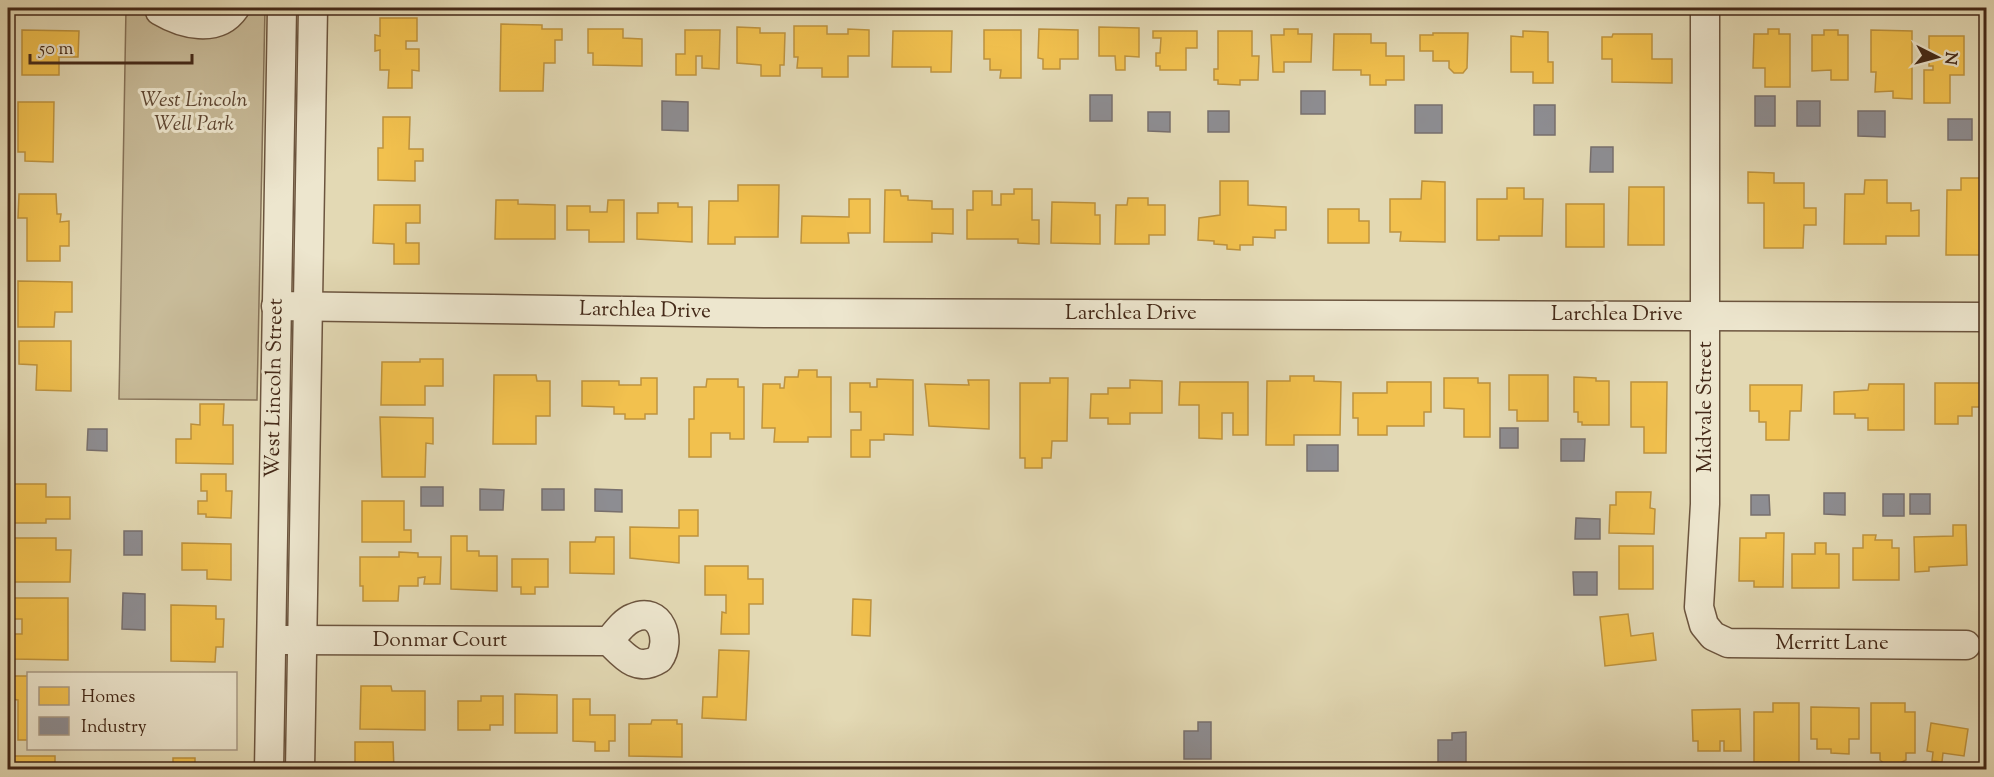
<svg xmlns="http://www.w3.org/2000/svg" width="1994" height="777" font-family="'Sorts Mill Goudy',serif">
  <rect width="100%" height="100%" fill="#e3d9b4"/>
  <filter id="stains"><feTurbulence type="fractalNoise" baseFrequency=".00333" numOctaves="4"/><feColorMatrix values="0 0 0 0 .2 0 0 0 0 .09 0 0 0 0 .02 0 0 0 .5 -.17"/></filter>
  <radialGradient id="worn" r=".72"><stop offset=".6" stop-color="#630" stop-opacity="0"/><stop offset="1" stop-color="#630" stop-opacity=".3"/></radialGradient>
  <path fill="#c8bb99" stroke="#867258" stroke-width="1.5" d="M126,8H265L257,400L119,399Z"/>
  <g fill="#f2c14e" stroke="#be933e" stroke-width="1.5">
    <rect x="40" y="8" width="32" height="5"/>
    <path d="M380,18H417V41H406V49H419V71L412,70V88H388L389,70H380V50L375,51V35L380,36Z"/>
    <path d="M501,24L542,25V29H562V40H555V63H544L543,91H500Z"/>
    <path d="M794,26H827V34H848V29L869,30V56H848V77H822V68H797L798,57H794Z"/>
    <path d="M737,27L760,28V33H785L784,65H780V76H761V65L737,63Z"/>
    <path d="M1099,27L1139,28V57L1125,56V70H1116L1115,56H1099Z"/>
    <path d="M588,29H623V38L642,39V66L593,65V53H588Z"/>
    <path d="M1039,29L1078,30V59H1060V69H1043V59L1038,58Z"/>
    <path d="M1284,29H1298V34H1312L1311,62H1284V72H1273L1271,35H1284Z"/>
    <path d="M1768,29H1779V34H1790V87H1765V68H1753L1754,34H1768Z"/>
    <path d="M22,30L79,31L78,57H59V75H22Z"/>
    <path d="M685,30H720L719,69L702,68V56H696V75H676V54H685Z"/>
    <path d="M984,30H1021V78H1000L1001,70H990V59H984Z"/>
    <path d="M1824,30H1838V35H1848V80H1831V70L1812,71V35H1824Z"/>
    <path d="M1871,30L1912,31V99L1893,98V91L1875,92L1876,72H1871Z"/>
    <path d="M893,31H952L951,72H931V67H892Z"/>
    <path d="M1153,31H1197V48H1186V70H1160V66H1156V53H1160L1161,38H1153Z"/>
    <path d="M1218,31H1252V56H1259L1258,80H1240V85L1218,84V80H1214V69H1218Z"/>
    <path d="M1523,31L1548,32V62H1553V83H1533V72H1511V36L1523,37Z"/>
    <path d="M1433,33H1468L1467,68L1463,73H1454L1449,68V61H1433V51H1420V35H1433Z"/>
    <path d="M1334,34H1371V43H1386V56H1404V80H1386V85H1370V75H1361V70H1333Z"/>
    <path d="M1613,34H1652V59H1672V83L1612,82V59H1602V37H1612Z"/>
    <path d="M1929,36H1964V75H1950V103H1924V70H1933V66H1929Z"/>
    <path d="M18,102H54L53,162L25,161V152H18Z"/>
    <path d="M383,117H410L409,149H423V161H415V181L378,180V148H383Z"/>
    <path d="M1748,172L1774,173V183H1804V208H1816V225H1804L1803,248H1764V203H1748Z"/>
    <path d="M1961,178H1986V255H1946L1947,190H1961Z"/>
    <path d="M1865,180H1887V203H1911V211L1919,210V236H1886V244H1844L1845,194H1864Z"/>
    <path d="M1220,181H1248V205L1286,207V230H1275V238L1253,237V245H1240V250L1227,249V245L1214,244V241L1198,240L1199,218L1220,215Z"/>
    <path d="M1422,181L1445,182V242L1400,241L1401,232H1390V199H1421Z"/>
    <path d="M738,185H779L778,237H735V244H708L709,201H738Z"/>
    <path d="M1629,187H1664V245H1628Z"/>
    <path d="M1507,188H1524V199H1543L1542,236H1499V240H1477V199H1507Z"/>
    <path d="M1014,189H1032V220H1039V244L1018,243V239H967V210H973V191H992V205H1001V194H1014Z"/>
    <path d="M885,190H900L901,196H908V200L932,201V209H953V234L932,233V242H884Z"/>
    <path d="M19,194H56L57,214H61L60,222L69,221V246H60V261H27V218H18Z"/>
    <path d="M1128,198H1148V205H1165V235H1149V244H1115L1116,205H1127Z"/>
    <path d="M849,199H870V233H848L849,243H801L802,216L849,217Z"/>
    <path d="M496,200H518V204L555,205V239H495Z"/>
    <path d="M608,200H624V242H589V230H567V206H590V212H607Z"/>
    <path d="M1052,202L1095,203V215H1100V244L1051,243Z"/>
    <path d="M658,203H678V207H692V242L637,239V213H658Z"/>
    <rect x="1566" y="204" width="38" height="43"/>
    <path d="M374,205H420V223H406V243H419V264H394V244L373,243Z"/>
    <path d="M1328,209H1359V221H1369V243H1328Z"/>
    <path d="M18,281L72,282V312H55L54,327H18Z"/>
    <path d="M19,341H71V391L36,390L37,365L19,364Z"/>
    <path d="M420,359H443V386H425V405H381L382,362H420Z"/>
    <path d="M799,370H817V377H831V437H808V442H774L775,428H762L763,384H780V388H784L785,377H798Z"/>
    <path d="M494,375H536L537,381H550V416H536V444H493Z"/>
    <path d="M1509,375H1548V421H1517V410H1509Z"/>
    <path d="M1290,376H1314V381L1341,382L1340,435H1294V445H1266L1267,381H1290Z"/>
    <path d="M1574,377L1596,378V381H1609V425H1582V422H1578V412H1574Z"/>
    <path d="M641,378H657V414H645V419H625V414H614V407L582,406V381H619V385H641Z"/>
    <path d="M1050,378H1068L1067,441H1052L1051,458H1042V468H1025V458H1020V383H1050Z"/>
    <path d="M1444,378H1478V383H1490V437H1464V409L1444,408Z"/>
    <path d="M707,379H738V387H744V439H730V433H711V457H689V419H694V387H706Z"/>
    <path d="M877,379L913,380V435L884,434V440H870V457H851V430H861V412H850V383H870V387H877Z"/>
    <path d="M968,380H989V429L929,426L925,384L969,385Z"/>
    <path d="M1130,380L1162,381V413H1130V424H1108V418H1090L1091,394H1108V388H1130Z"/>
    <path d="M1180,382H1248V435H1233V413H1222V439L1199,438V405H1179Z"/>
    <path d="M1387,382H1431V412H1424V426H1387V435H1358V418H1353V393H1387Z"/>
    <path d="M1631,382H1667L1666,453H1644V427H1631Z"/>
    <path d="M1935,383H1986V407H1972V416H1958V424H1935Z"/>
    <path d="M1869,384H1904V430H1868V418H1855V414H1834V392L1868,390Z"/>
    <path d="M1750,385H1802L1801,411H1790L1789,440H1766V422H1759V411H1750Z"/>
    <path d="M200,404H224L223,425H233V464L176,463V439H191V424L200,425Z"/>
    <path d="M380,417L433,418V444L426,443L425,477H382Z"/>
    <path d="M201,474H226V491H232L231,518L206,517V514H198V501H207V491H201Z"/>
    <path d="M14,484H46V497H70V519H46V523H14Z"/>
    <path d="M1616,492H1651L1650,508L1655,509L1654,534L1609,533L1610,505H1616Z"/>
    <path d="M362,501H404V530H411V542H362Z"/>
    <path d="M679,510H698V536H679V563L630,558V527L679,528Z"/>
    <path d="M1953,525H1966L1967,565L1929,567V571L1915,572L1914,537L1953,536Z"/>
    <path d="M1766,533H1784L1783,587H1754V581H1739L1740,538H1766Z"/>
    <path d="M1863,535H1876L1875,540H1892V548H1899V580H1853V548H1863Z"/>
    <path d="M451,536H467V551H479V556H497V591L451,589Z"/>
    <path d="M596,537H614V574L570,573V542H595Z"/>
    <path d="M14,538H56V550H71L70,582H13Z"/>
    <path d="M182,543L231,544V580L207,579V570H182Z"/>
    <path d="M1815,543H1826V554H1839V588H1792V554H1815Z"/>
    <rect x="1619" y="546" width="34" height="43"/>
    <path d="M399,552L418,553V557H441L440,584H424L425,577L418,578V586H399L398,601H363V586H360V557H399Z"/>
    <path d="M512,559H548V587H535V594H521V587H512Z"/>
    <path d="M705,566H748V579H763V604H749V634H721L722,612L726,613V595H705Z"/>
    <path d="M14,598H68V660L13,659V634H22V619H14Z"/>
    <path d="M853,599L871,600L870,636L852,635Z"/>
    <path d="M171,605L216,606V619H224L223,647H216L215,662L171,661Z"/>
    <path d="M1628,614L1631,636L1653,633L1656,660L1605,666L1600,617Z"/>
    <path d="M719,650L749,651L746,720L702,718L703,697H717Z"/>
    <path d="M11,676H28V740H18V700L11,699Z"/>
    <path d="M361,686H391L392,691H425V730L360,729Z"/>
    <path d="M515,694L557,695V733H515Z"/>
    <path d="M481,696H503V725H490V730H458V701H481Z"/>
    <path d="M573,699H590V715H615V741H609V751H595V742L573,741Z"/>
    <path d="M1773,703H1799V762H1754V712H1773Z"/>
    <path d="M1871,703H1905V712H1915V753H1906V760L1898,764H1885L1880,760V753H1871Z"/>
    <path d="M1811,707L1859,708V739H1849V754L1831,753V749H1817V739H1811Z"/>
    <path d="M1740,709L1741,751H1724V741H1720V751H1698V741H1693L1692,710Z"/>
    <path d="M652,720H677V724H682V757L629,756V724H651Z"/>
    <path d="M1931,723L1968,729L1964,756L1943,753L1942,762L1932,761L1933,752L1927,751Z"/>
    <path d="M355,742H393L394,770L355,768Z"/>
    <rect x="14" y="756" width="41" height="14"/>
    <rect x="173" y="758" width="22" height="12"/>
    <path d="M1238,765L1290,768V770H1238Z"/>
  </g>
  <g fill="#8d8d92" stroke="#776f6d" stroke-width="1.5">
    <rect x="1301" y="91" width="24" height="23"/>
    <rect x="1090" y="95" width="22" height="26"/>
    <rect x="1755" y="96" width="20" height="30"/>
    <path d="M662,101L688,102V131L662,130Z"/>
    <rect x="1797" y="101" width="23" height="25"/>
    <path d="M1980,103H1986V128L1980,127Z"/>
    <rect x="1415" y="105" width="27" height="28"/>
    <rect x="1534" y="105" width="21" height="30"/>
    <rect x="1208" y="111" width="21" height="21"/>
    <path d="M1858,111H1885V137L1858,136Z"/>
    <path d="M1148,112H1170V132L1148,131Z"/>
    <rect x="1948" y="119" width="24" height="21"/>
    <path d="M1591,147H1613V172H1590Z"/>
    <rect x="1500" y="428" width="18" height="20"/>
    <path d="M88,429H107V451L87,450Z"/>
    <path d="M1561,439H1585L1584,461H1561Z"/>
    <rect x="1307" y="445" width="31" height="26"/>
    <rect x="421" y="487" width="22" height="19"/>
    <path d="M480,489L504,490L503,510H480Z"/>
    <rect x="542" y="489" width="22" height="21"/>
    <path d="M595,489L622,490V512L595,511Z"/>
    <path d="M1824,493H1845V515L1824,514Z"/>
    <rect x="1883" y="494" width="21" height="22"/>
    <rect x="1910" y="494" width="20" height="20"/>
    <path d="M1751,495H1769L1770,515H1751Z"/>
    <path d="M1576,518L1600,519V539H1575Z"/>
    <rect x="124" y="531" width="18" height="24"/>
    <path d="M1573,572H1597V595H1574Z"/>
    <path d="M123,593L145,594V630L122,629Z"/>
    <path d="M1198,722H1211V759H1184V731H1198Z"/>
    <path d="M1466,732V767L1438,768V740H1452V733Z"/>
    <rect x="484" y="763" width="24" height="7"/>
    <rect x="537" y="765" width="27" height="5"/>
  </g>
  <g fill="none" stroke-linecap="round" stroke-linejoin="round">
    <g stroke="#6c553f" stroke-width="31">
      <g id="minor">
        <path d="M160,8V11C182,24 217,34 235,8"/>
        <path d="M1705,8V504L1699,607L1704,625L1713,636L1728,643L1966,645"/>
        <path d="M276,306L768,313L1986,317"/>
        <path d="M283,640L609,641C624,656 637,673 659,659C672,641 661,605 633,618C623,622 616,633 609,641"/>
        <path d="M269,770L282,8"/>
        <path d="M300,770L313,8"/>
      </g>
    </g>
    <use href="#minor" stroke="#ede6ce" stroke-width="28"/>
  </g>
  <g text-anchor="middle" dominant-baseline="central" stroke-width="6" stroke-linejoin="round" paint-order="stroke">
    <g font-size="21" font-style="italic" fill="#5e4632" stroke="#ede6ce">
      <text x="194" y="101">West Lincoln<tspan x="194" dy="24">Well Park</tspan></text>
    </g>
    <g font-size="21" fill="#442918" stroke="#ede6ce">
      <text transform="translate(645 311) rotate(1)">Larchlea Drive</text>
      <text x="1131" y="314">Larchlea Drive</text>
      <text x="1617" y="315">Larchlea Drive</text>
      <text transform="translate(275 388) rotate(-89)">West Lincoln Street</text>
      <text transform="translate(1706 407) rotate(-90)">Midvale Street</text>
      <text x="440" y="641">Donmar Court</text>
      <text x="1832" y="644">Merritt Lane</text>
    </g>
  </g>
  <rect width="1994" height="777" fill="none" stroke="#e3d9b4" stroke-width="30"/>
  <rect x="9" y="9" width="1976" height="759" fill="none" stroke="#442918" stroke-width="3"/>
  <rect x="15" y="15" width="1964" height="747" fill="none" stroke="#442918" stroke-width="1.5"/>
  <rect x="27" y="672" width="210" height="78" fill="#ede6ce" stroke="#a99a85" stroke-width="1.5"/>
  <rect x="39" y="687" width="30" height="18" fill="#f2c14e" stroke="#a99a85" stroke-width="1.5"/>
  <text x="81" y="702" font-size="18" fill="#442918">Homes</text>
  <rect x="39" y="717" width="30" height="18" fill="#8d8d92" stroke="#a99a85" stroke-width="1.5"/>
  <text x="81" y="732" font-size="18" fill="#442918">Industry</text>
  <g transform="translate(1937 57) rotate(96)" stroke="#ede6ce" stroke-width="4.5" paint-order="stroke">
  <path d="M0-4.5L10 22L0 15L-10 22Z" fill="#442918"/>
  <text y="-9" font-size="16" font-weight="bold" text-anchor="middle" fill="#442918">N</text>
  </g>
  <path d="M30 54v9h162v-9" fill="none" stroke="#442918" stroke-width="3"/>
  <text x="39" y="54" font-size="18" fill="#442918" stroke="#ede6ce" stroke-width="4.5" paint-order="stroke">50 m</text>
  <rect width="100%" height="100%" filter="url(#stains)"/>
  <rect width="100%" height="100%" fill="url(#worn)"/>
</svg>
